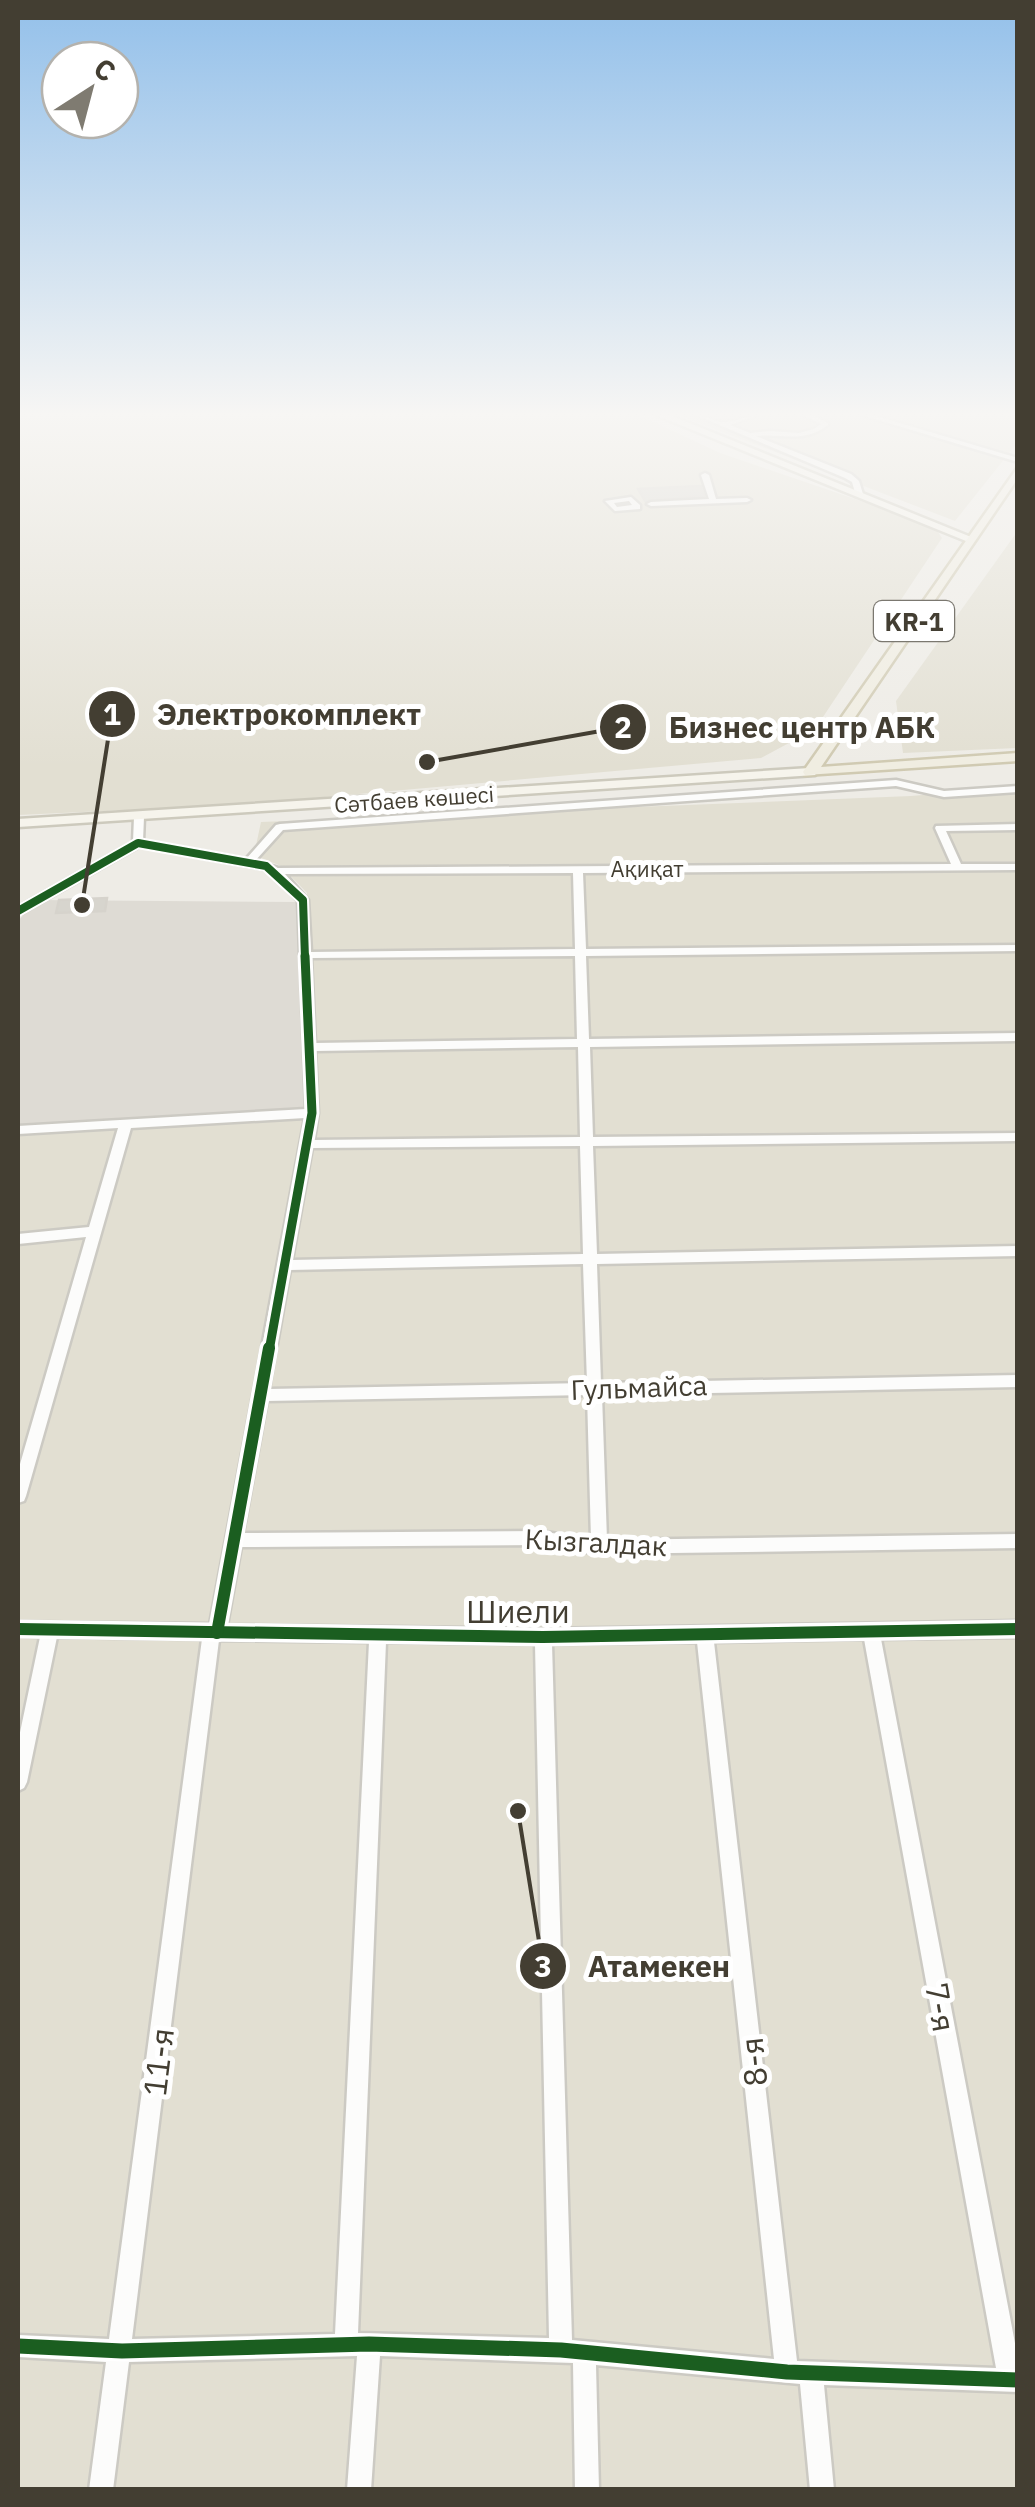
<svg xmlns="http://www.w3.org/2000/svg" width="1035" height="2507" font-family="'IBM Plex Sans',sans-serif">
  <rect width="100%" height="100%" fill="#eeece6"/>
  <g fill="#e2dfd2">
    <path d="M18,416H641L720,453L934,526L942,538L815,729L761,758L235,805L18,815Z"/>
    <path d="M681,416H1017V443L955,521Z"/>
    <path d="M1017,532V748L903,753L896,701Z"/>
    <path d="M1017,787V2489L18,2490V1133L314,1111L307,893L281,866L254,855L261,822L911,796Z"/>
  </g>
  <path fill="#dedbd4" d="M37,900L297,902L307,1112L18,1129V921Z"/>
  <g fill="#d7d5ce" stroke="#d6d3cc" stroke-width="2.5">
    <path d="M701,486L704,496L645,501L638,489Z"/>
    <path d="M107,898L105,911L56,913L59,900Z"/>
  </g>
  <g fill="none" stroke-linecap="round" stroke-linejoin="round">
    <g stroke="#cccac3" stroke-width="5">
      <g id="minor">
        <path d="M698,416C708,416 713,421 722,422C732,423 744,416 755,416L730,425L750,433L770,431L799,433L814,429L821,424L805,416H814L828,423V425C803,444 784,433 756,436L851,474L859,481L863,494L856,496L852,482L845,478Z"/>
        <path d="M865,416H876L1018,458V462Z"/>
        <path d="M705,473L709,475L716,499L747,498L751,500L747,502L651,506L647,504L651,502L709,499L701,475Z"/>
        <path d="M631,497L640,505V509L615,511L605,501ZM629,501L632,505L617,507L614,503Z"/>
        <path d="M896,780L944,791L1018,786V792L944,797L896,786L283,830L255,861L278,868L951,864L935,828L936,826L1018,824V830L946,831L961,864H1018V870L583,873L586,949L1018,945V951L586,956L589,1039L1018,1033V1041L590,1047L593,1137L1018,1133V1141L593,1146L597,1254L1018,1246V1256L597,1264L601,1383L1018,1375V1387L602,1395L607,1540L1018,1534V1548L599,1554L539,1545L241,1547L227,1625L543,1629L1018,1621V1637L881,1639L1018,2359V2392L824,2385L834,2490H810L800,2384L596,2365L599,2490H575L573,2363L380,2356L371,2490H347L357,2356L129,2362L113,2490H89L106,2362L18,2357V2335L109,2339L202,1639L57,1637L27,1782L24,1788L18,1791V1742L40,1637L18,1636V1622L210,1624L305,1118L131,1128L26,1496L24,1501L18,1503V1471L86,1237L18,1244V1234L89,1227L118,1128L18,1134V1126L306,1109L298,901L272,873L263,869L140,846L22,913L18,914V907L133,842L134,817L139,814L144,817L143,841L246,859L276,825L280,824ZM573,873L575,949L311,952L308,900L285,874ZM575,956L577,1039L315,1043L311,958ZM578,1047L580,1137L314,1140L318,1113L315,1051ZM580,1146L583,1254L292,1260L312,1148ZM583,1264L587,1383L269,1389L290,1270ZM587,1395L591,1539L539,1531L243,1533L267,1401ZM864,1639L996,2368L797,2361L714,1642ZM219,1640L369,1642L335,2334L132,2339ZM386,1642L535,1644L549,2338L358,2333ZM697,1642L774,2359L572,2340L552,1644Z"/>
      </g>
    </g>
    <g stroke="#cdcabd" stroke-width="5">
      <g id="secondary">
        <path d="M658,416H672L976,539L966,541Z"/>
        <path d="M810,768L817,772L815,775L18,827V819Z"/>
      </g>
    </g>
    <g stroke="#d0cab2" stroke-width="5">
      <path id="primary" d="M1018,467V478L821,767L1018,753V761L805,775L803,772Z"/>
    </g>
    <use href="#minor" fill="#fcfcfb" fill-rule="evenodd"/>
    <use href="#secondary" fill="#f6f4ec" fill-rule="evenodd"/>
    <use href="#primary" fill="#f0ede1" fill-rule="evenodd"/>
    <g stroke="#fff" stroke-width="12">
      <path id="cycleway-far3" d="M18,911L138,843L266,866L303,900L305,958"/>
    </g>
    <g stroke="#fff" stroke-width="15">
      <path id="cycleway-far2" d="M269,1351L312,1113L305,956"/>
    </g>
    <g stroke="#fff" stroke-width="19">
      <g id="cycleway-far1">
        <path d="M18,1629L543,1637L1018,1629"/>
        <path d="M217,1633L269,1348"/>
      </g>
    </g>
    <g stroke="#fff" stroke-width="21">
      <path id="cycleway" d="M18,2346L122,2351L369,2344L561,2350L787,2372L1018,2380"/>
    </g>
    <use href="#cycleway-far3" stroke="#1b5e20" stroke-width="8"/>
    <use href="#cycleway-far2" stroke="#1b5e20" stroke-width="9"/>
    <use href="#cycleway-far1" stroke="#1b5e20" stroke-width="12"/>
    <use href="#cycleway" stroke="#1b5e20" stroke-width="15"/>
  </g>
  <linearGradient id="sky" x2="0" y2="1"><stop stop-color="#93c0ea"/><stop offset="0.54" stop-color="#f7f6f4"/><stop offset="1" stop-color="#f7f6f4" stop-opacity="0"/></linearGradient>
  <rect width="1035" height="767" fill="url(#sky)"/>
  <g text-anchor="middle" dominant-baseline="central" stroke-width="10" stroke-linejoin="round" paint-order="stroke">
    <g font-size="22" fill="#433e32" stroke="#fff">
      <text transform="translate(414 799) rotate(-4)">Сәтбаев көшесі</text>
      <text x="647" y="868">Ақиқат</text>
    </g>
    <rect fill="#fff" stroke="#7b7870" stroke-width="2.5" x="874" y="601" width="80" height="40" rx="8"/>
    <g font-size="25" font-weight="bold" fill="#433e32">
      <text x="914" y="621">KR-1</text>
    </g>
    <g font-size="28" fill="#433e32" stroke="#fff">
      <text transform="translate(639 1387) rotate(-2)">Гульмайса</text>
      <text transform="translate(596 1542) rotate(3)">Кызгалдак</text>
    </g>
    <g font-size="32" fill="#433e32" stroke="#fff">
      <text x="518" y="1611">Шиели</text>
      <text transform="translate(941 2007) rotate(80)">7-я</text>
      <text transform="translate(158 2062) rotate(-83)">11-я</text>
      <text transform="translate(753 2062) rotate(-96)">8-я</text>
    </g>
  </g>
  <path fill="none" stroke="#433e32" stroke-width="4" d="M82 905L112 714M427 762L623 727M518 1811L543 1966"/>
  <g fill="#433e32" stroke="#fff" stroke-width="4">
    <circle cx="82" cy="905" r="10"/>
    <circle cx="427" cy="762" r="10"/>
    <circle cx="518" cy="1811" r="10"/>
    <circle cx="112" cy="714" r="25"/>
    <circle cx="623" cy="727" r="25"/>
    <circle cx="543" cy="1966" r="25"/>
  </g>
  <g font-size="30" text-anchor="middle" font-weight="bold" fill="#fff">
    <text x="112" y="725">1</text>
    <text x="623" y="738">2</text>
    <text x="543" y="1977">3</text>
  </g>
  <g font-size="30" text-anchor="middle" font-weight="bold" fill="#433e32" stroke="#fff" stroke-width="10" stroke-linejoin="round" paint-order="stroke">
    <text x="289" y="725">Электрокомплект</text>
    <text x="802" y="738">Бизнес центр АБК</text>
    <text x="659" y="1977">Атамекен</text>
  </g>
  <rect width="1035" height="2507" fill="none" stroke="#433e32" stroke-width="40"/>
  <g transform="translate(90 90) rotate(36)"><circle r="48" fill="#ffffff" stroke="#b4b2ad" stroke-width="2.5"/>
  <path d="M0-8L18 38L0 25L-18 38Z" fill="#7f7b71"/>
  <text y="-15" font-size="28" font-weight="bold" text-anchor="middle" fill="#433e32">С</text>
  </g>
</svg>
